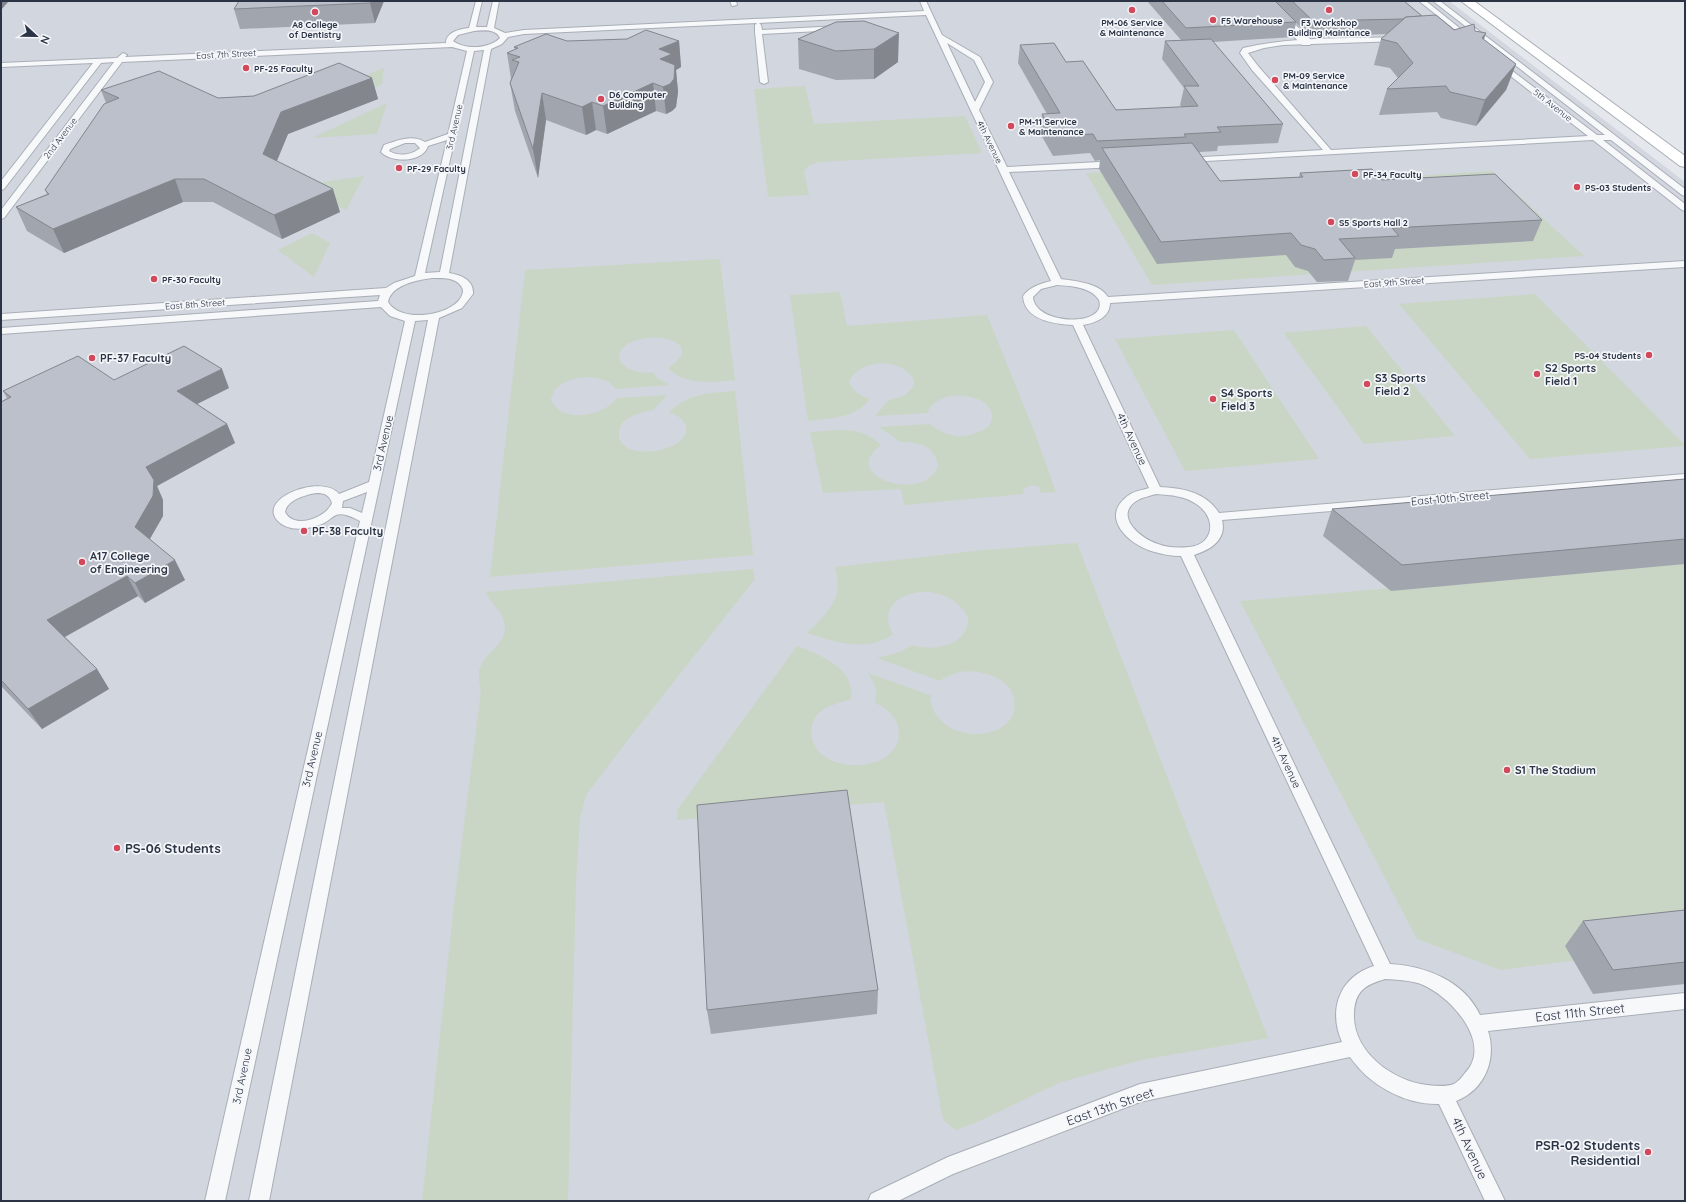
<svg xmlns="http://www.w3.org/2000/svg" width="1686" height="1202" font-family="Quicksand,sans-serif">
  <rect width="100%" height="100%" fill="#e4e7ec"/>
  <path fill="#d2d6de" d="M1,1H1449L1685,182V1201H1Z"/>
  <g fill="#c9d6c5">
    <path d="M384,68L382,84L367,91L348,82Z"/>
    <path d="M805,86L814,124L965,116L982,153L819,162L810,165L804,171L809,195L768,197L754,89Z"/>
    <path d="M387,103L377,134L312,138Z"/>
    <path d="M1196,166L1212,189L1492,171L1584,256L1152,285L1086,173Z"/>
    <path d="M364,176L346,210L297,186Z"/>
    <path d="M312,233L330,243L314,277L278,250Z"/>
    <path d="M720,259L735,380C713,382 685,386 668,368C711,341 644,326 623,348C619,352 618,358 621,362C626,370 638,372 646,373C648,373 650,372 652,372C654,373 655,375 656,377C660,380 665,382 669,385L616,389C613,386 610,382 606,381C592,374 565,377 555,390C553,392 552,396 551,399C559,425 605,416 617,398L668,395C662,399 658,405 653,410C650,411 647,411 644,412C634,414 620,420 619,432C615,466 701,451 684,422C681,417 675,414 669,413C686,393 711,393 735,391L753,555L490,577L525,270Z"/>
    <path d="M840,292L847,326L987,315L1036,436L1056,492L1041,493L1039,487L1031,485L1023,489L1024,494L904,505L901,489L823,493L810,432C838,431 858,424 881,445C839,475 916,501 935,472C940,465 937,458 932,452C927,445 916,443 908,442C905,442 901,443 899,441C897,441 896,438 894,437C889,433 884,431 879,427L930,424C941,433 956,439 970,435C980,432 994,428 992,414C991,410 989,407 986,404C970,391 935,392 927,413L875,416L889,400L904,396L914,386V380C902,357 861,358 849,381C852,391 860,396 870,399C854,419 831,418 808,421L790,295Z"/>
    <path d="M1535,294L1685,445V446L1530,459L1399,304Z"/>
    <path d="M1366,326L1455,436L1364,444L1284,333Z"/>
    <path d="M1234,330L1319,459L1185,471L1115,339Z"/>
    <path d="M1077,543L1268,1038L1141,1060L1061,1082L975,1123L956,1130L943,1120L884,802L677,820L678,809L797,646C820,655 856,668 851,699C835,705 816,706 812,727C804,778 909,778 898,726C895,715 885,707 875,703C878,690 875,684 868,673L932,696L930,700C940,749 1023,742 1014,699C1012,686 1001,679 990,675C972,669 956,670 940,681L877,658L900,652L912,645C929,651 958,648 966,629C968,625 968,621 968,617C945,573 868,592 893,634C867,653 835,642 807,633C820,620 837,605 838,586C838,580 836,573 835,567L984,550Z"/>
    <path d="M1685,563V946L1501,970L1417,939L1240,601Z"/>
    <path d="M753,569L755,579L627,741L586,795L580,818L576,881L568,1201H422L454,905L481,691C480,685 478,678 479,672C482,652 513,644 503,618C499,608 489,602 486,592Z"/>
  </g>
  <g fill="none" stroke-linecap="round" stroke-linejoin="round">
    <g stroke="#a9aeb7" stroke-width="2">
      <g id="lane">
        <path d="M476,1H482L476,27H487L493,1H499L494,28L505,33L524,30L924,11L920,1H926L942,35L980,57L993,82L979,110L1007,167L1118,161L1122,164L1118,167L1009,172L1061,279C1076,281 1099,283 1108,297L1685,261V267L1110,303C1110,317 1096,323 1083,325L1160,487C1182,488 1206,492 1219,513L1685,474V482L1222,520C1227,540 1210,550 1194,555L1390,964C1426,966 1464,981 1480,1015L1685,993V1009L1488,1031C1497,1059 1485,1090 1456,1101L1505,1201H1485L1439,1104C1405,1105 1369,1085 1350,1057L1140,1102L953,1174L898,1201H868L871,1194L948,1157L1140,1084L1342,1042C1328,1010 1339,977 1374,966L1181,556C1171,556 1161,554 1151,551C1127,543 1099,516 1129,495C1134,491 1143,490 1149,488L1073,325C1054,324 1024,320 1023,296C1031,286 1040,284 1051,281L926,15L759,23L761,25L762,30L839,26L842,28L839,30L762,34L768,82L764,84L760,82L755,32V25L757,23L524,34L508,37L502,44L491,49L449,273C461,275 474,280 473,294L462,308L439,318L269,1201H249L428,320L415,321L225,1201H205L360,521C354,518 344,512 336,515C332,517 328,521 324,523C310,529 288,533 277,520C258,497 323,474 339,494L369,482L405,321L390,316L381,307L1,334V328L378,301L380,295L1,320V314L386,288L394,283L415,276L447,140L428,146C423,163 391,163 381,152L384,145C397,141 411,134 425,142L448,134L467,51L452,47L122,62L4,218L1,219V210L114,62L101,63L4,189L1,190V181L93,63L1,67V63L117,58L123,53L127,55L125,57L446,43C446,32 460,29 469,28ZM474,31C483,30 496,29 500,38C489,49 466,50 453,41L458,35ZM947,43L974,60L985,82L975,102ZM484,50L440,272L425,273L474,51ZM405,143H415L420,148C412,155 399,157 389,151L390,149ZM432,278C443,278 459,277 463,290C463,314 402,326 388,302C391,285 417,280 432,278ZM1057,285C1071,286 1091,287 1099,300C1108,327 1035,326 1033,297L1041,289ZM367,492L362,513L350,508H342L343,501ZM316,493C325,493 329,495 332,503C326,518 294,530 285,512C287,500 305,495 316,493ZM1156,494C1171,495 1187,496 1199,506C1217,520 1213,545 1189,547C1178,548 1168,548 1158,544C1141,539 1112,515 1138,500C1143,497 1150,496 1156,494ZM1385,979C1400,980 1416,980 1429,988C1455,1002 1492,1045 1465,1073C1462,1077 1459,1081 1454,1084C1446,1087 1436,1086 1427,1085C1393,1081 1352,1052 1354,1013C1355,991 1365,985 1385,979Z"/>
        <path d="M730,1H736L737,5L732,6Z"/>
        <path d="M1419,1H1426L1472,38V40H1468Z"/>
        <path d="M1433,1H1440L1685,189V196L1682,195L1611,140H1603L1685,204V211L1682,210L1593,140L1187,162L1183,160L1187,158L1323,150L1252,70L1240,53L1243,48C1295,36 1347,39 1399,37L1403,39L1399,41L1283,45L1264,48L1248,53L1258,66L1331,150L1588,136L1495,64V60H1498L1597,135H1605Z"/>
      </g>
    </g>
    <g stroke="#a9aeb7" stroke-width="2">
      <path id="street" d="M1275,8L1279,9L1310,39L1312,42L1310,45H1302L1271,13L1269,11L1271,9Z"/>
    </g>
    <g stroke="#a9aeb7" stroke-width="2">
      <path id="secondary" d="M1461,1H1474L1685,156V167L1680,166Z"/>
    </g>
    <use href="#lane" fill="#f7f8fa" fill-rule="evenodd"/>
    <use href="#street" fill="#f7f8fa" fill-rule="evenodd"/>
    <use href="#secondary" fill="#fff" fill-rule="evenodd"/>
  </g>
  <g fill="#a1a5ae">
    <path d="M239,1H384L375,23L240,29L234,9Z"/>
    <path d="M1147,1H1404L1422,16L1454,30L1475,31L1484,40L1516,64L1506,90L1476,126L1441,118L1437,112L1379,115L1387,89L1398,78L1390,68L1374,65L1381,39L1387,34L1310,37L1296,23L1293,37L1213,42L1283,124L1278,143L1218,146L1217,151L1199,152L1220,181L1299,177L1300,173L1382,180L1542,220L1533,241L1395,249L1392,258L1355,260L1348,281L1317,282L1308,271L1295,267L1286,255L1157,264L1099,169L1100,160L1095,161L1090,153L1053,156L1040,133L1042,114H1047L1018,63L1020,45L1066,62L1116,110L1182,107L1180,105L1184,88L1162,59L1165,41L1181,40Z"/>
    <path d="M836,22L898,62L874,79L836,80L799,69L798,39Z"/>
    <path d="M567,41H679L681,67L676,70L678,92L676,107L672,111L666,114L656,111L607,134L596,130L586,135L546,120L538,178L515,111L510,83L511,79L507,53L515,49L514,47Z"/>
    <path d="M372,78L378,99L288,134L277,161L340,212L282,239L213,202H183L64,253L27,231L16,207L47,194L45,190L106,103L101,90L218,98L254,96Z"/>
    <path d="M114,380L229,388L197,404L227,424L235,443L157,486L163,500V516L150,539L185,580L145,603L138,596L65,637L97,669L109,689L42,729L1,686V402L7,398L3,391Z"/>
    <path d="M1685,479V564L1391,591L1323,536L1332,509Z"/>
    <path d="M1685,910V984L1593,994L1565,946L1583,921Z"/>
    <path d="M878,990L877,1014L711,1034L707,1010Z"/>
  </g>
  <g fill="#83868d">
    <path d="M1,1H9L1,10Z"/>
    <path d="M371,1H384L375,23L370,3Z"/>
    <path d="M899,33L898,62L874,79V49Z"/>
    <path d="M1486,33L1478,58L1482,38Z"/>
    <path d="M679,41L681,67L676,70L678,92L676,107L672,111L666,114L663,87L662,86L659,49Z"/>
    <path d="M1516,64L1506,90L1476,126L1485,100Z"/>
    <path d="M372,78L378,99L288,134L270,177L263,154L281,112Z"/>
    <path d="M653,83L656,111L607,134L603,106Z"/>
    <path d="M542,93L546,120L538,178L533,149Z"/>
    <path d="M592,102L596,130L586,135L582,107Z"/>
    <path d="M175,179L183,202L64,253L53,229Z"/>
    <path d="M333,189L340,212L282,239L274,215Z"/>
    <path d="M222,369L229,388L185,410L177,391Z"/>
    <path d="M227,424L235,443L157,486L163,500V516L145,547L135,527L146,467Z"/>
    <path d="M175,560L185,580L145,603L135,583Z"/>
    <path d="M127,576L138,596L59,640L47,620Z"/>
    <path d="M97,669L109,689L42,729L28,709Z"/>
  </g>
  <g fill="#bbc0ca" stroke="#83868d">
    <path d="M239,1H371L370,3L234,9Z"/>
    <path d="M1162,1H1275L1296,22L1186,28Z"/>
    <path d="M1292,1H1404L1422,16L1406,17L1403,19L1313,21Z"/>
    <path d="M1436,15L1454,30L1474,24L1475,31L1486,33L1482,38L1516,64L1485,100L1450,92L1446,86L1387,89L1413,63L1397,43L1381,39L1406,17Z"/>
    <path d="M864,21L899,33L874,49L836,51L798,39L836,22Z"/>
    <path d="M646,30L679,41L659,49L672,54L660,59L675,65L674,79L670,84L663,87L653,83L603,106L592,102L582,107L542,93L533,149L510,83L519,62L512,60L520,57L507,53L518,48L514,47L546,34L567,41L627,39Z"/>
    <path d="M1211,39L1283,124L1217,127L1221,132L1184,134L1186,137L1097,141L1093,134L1055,136L1042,114L1060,113L1020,45L1054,43L1066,62L1083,61L1116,110L1198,106L1184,86H1199L1165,41Z"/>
    <path d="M339,63L372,78L281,112L263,154L333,189L274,215L204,179H175L53,229L16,207L49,194L45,190L104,104L119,98L101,90L159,71L218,98L254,96Z"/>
    <path d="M1192,143L1220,181L1303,177L1300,173L1372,169L1382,180L1495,174L1542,220L1392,228L1399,236L1339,239L1355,258L1324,260L1315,249L1301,245L1291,233L1161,242L1102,148Z"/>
    <path d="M184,346L222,369L177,391L227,424L146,467L154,480L153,496L135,527L175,560L135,583L127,576L47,620L97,669L28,709L1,680V402L11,397L3,391L78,356L114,380Z"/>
    <path d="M1685,479V539L1402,565L1332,509Z"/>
    <path d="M847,790L878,990L707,1010L697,805Z"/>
    <path d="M1685,910V962L1613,970L1583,921Z"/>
  </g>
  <g fill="#d1495b" stroke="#f4f6f9" stroke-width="1.5">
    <circle cx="1132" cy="10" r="4"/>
    <circle cx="1329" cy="10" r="4"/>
    <circle cx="315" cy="12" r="4"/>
    <circle cx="1213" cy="20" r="4"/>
    <circle cx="246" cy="68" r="4"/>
    <circle cx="1275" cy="80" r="4"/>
    <circle cx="601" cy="99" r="4"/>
    <circle cx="1011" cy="126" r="4"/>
    <circle cx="399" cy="168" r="4"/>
    <circle cx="1355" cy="174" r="4"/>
    <circle cx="1577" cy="187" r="4"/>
    <circle cx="1331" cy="222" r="4"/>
    <circle cx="154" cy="279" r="4"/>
    <circle cx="1649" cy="355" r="4"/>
    <circle cx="92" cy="358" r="4"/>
    <circle cx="1537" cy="374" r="4"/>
    <circle cx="1367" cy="384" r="4"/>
    <circle cx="1213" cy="399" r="4"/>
    <circle cx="304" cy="531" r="4"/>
    <circle cx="82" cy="562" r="4"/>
    <circle cx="1507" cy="770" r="4"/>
    <circle cx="117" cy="848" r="4"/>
    <circle cx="1648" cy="1152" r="4"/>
  </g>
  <g text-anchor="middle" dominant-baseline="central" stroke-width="3.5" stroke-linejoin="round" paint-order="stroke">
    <g font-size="9" font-weight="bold" fill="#2b3445" stroke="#f4f6f9" text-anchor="start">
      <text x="1221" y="20">F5 Warehouse</text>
      <text x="1132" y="22" text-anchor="middle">PM-06 Service<tspan x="1132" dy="10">&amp; Maintenance</tspan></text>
      <text x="1329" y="22" text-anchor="middle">F3 Workshop<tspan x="1329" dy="10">Building Maintance</tspan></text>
      <text x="315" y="24" text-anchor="middle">A8 College<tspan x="315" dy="10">of Dentistry</tspan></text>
      <text x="254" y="68">PF-25 Faculty</text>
      <text x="1283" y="75">PM-09 Service<tspan x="1283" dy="10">&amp; Maintenance</tspan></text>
      <text x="609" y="94">D6 Computer<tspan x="609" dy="10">Building</tspan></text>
      <text x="1019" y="121">PM-11 Service<tspan x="1019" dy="10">&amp; Maintenance</tspan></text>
      <text x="407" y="168">PF-29 Faculty</text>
      <text x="1363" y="174">PF-34 Faculty</text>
      <text x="1585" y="187">PS-03 Students</text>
      <text x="1339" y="222">S5 Sports Hall 2</text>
      <text x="162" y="279">PF-30 Faculty</text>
      <text x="1641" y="355" text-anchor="end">PS-04 Students</text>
    </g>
    <g font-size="9" fill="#2b3445" stroke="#f4f6f9">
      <text transform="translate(226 54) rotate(-3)">East 7th Street</text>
      <text transform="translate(1553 105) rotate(38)">5th Avenue</text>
      <text transform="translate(454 127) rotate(-77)">3rd Avenue</text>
      <text transform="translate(60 138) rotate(-53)">2nd Avenue</text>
      <text transform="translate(990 142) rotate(64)">4th Avenue</text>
      <text transform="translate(1394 282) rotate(-4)">East 9th Street</text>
      <text transform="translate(195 304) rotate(-4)">East 8th Street</text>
    </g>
    <g font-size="11" font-weight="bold" fill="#2b3445" stroke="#f4f6f9" text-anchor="start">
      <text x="100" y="358">PF-37 Faculty</text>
      <text x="1545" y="368">S2 Sports<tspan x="1545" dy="13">Field 1</tspan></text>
      <text x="1375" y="378">S3 Sports<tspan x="1375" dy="13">Field 2</tspan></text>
      <text x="1221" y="393">S4 Sports<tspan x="1221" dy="13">Field 3</tspan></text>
      <text x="312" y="531">PF-38 Faculty</text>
      <text x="90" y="556">A17 College<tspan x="90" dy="13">of Engineering</tspan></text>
      <text x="1515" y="770">S1 The Stadium</text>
    </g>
    <g font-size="11" fill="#2b3445" stroke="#f4f6f9">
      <text transform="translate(1132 439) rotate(65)">4th Avenue</text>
      <text transform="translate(383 443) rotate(-77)">3rd Avenue</text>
      <text transform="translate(1450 498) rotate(-5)">East 10th Street</text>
      <text transform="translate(312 759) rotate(-77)">3rd Avenue</text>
      <text transform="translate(1286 762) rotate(65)">4th Avenue</text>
      <text transform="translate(242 1076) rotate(-78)">3rd Avenue</text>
    </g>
    <g font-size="13" font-weight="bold" fill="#2b3445" stroke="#f4f6f9" text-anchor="start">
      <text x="125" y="848">PS-06 Students</text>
      <text x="1640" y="1145" text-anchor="end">PSR-02 Students<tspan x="1640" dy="15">Residential</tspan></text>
    </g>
    <g font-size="13" fill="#2b3445" stroke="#f4f6f9">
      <text transform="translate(1580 1012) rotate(-6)">East 11th Street</text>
      <text transform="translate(1110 1106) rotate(-19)">East 13th Street</text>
      <text transform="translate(1470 1148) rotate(65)">4th Avenue</text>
    </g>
  </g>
  <rect width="1686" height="1202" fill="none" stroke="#2b3445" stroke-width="4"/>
  <g transform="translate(36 36) rotate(112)" stroke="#f4f6f9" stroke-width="3" paint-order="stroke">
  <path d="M0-3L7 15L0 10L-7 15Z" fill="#2b3445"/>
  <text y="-6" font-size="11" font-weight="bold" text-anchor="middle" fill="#2b3445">N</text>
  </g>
</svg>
